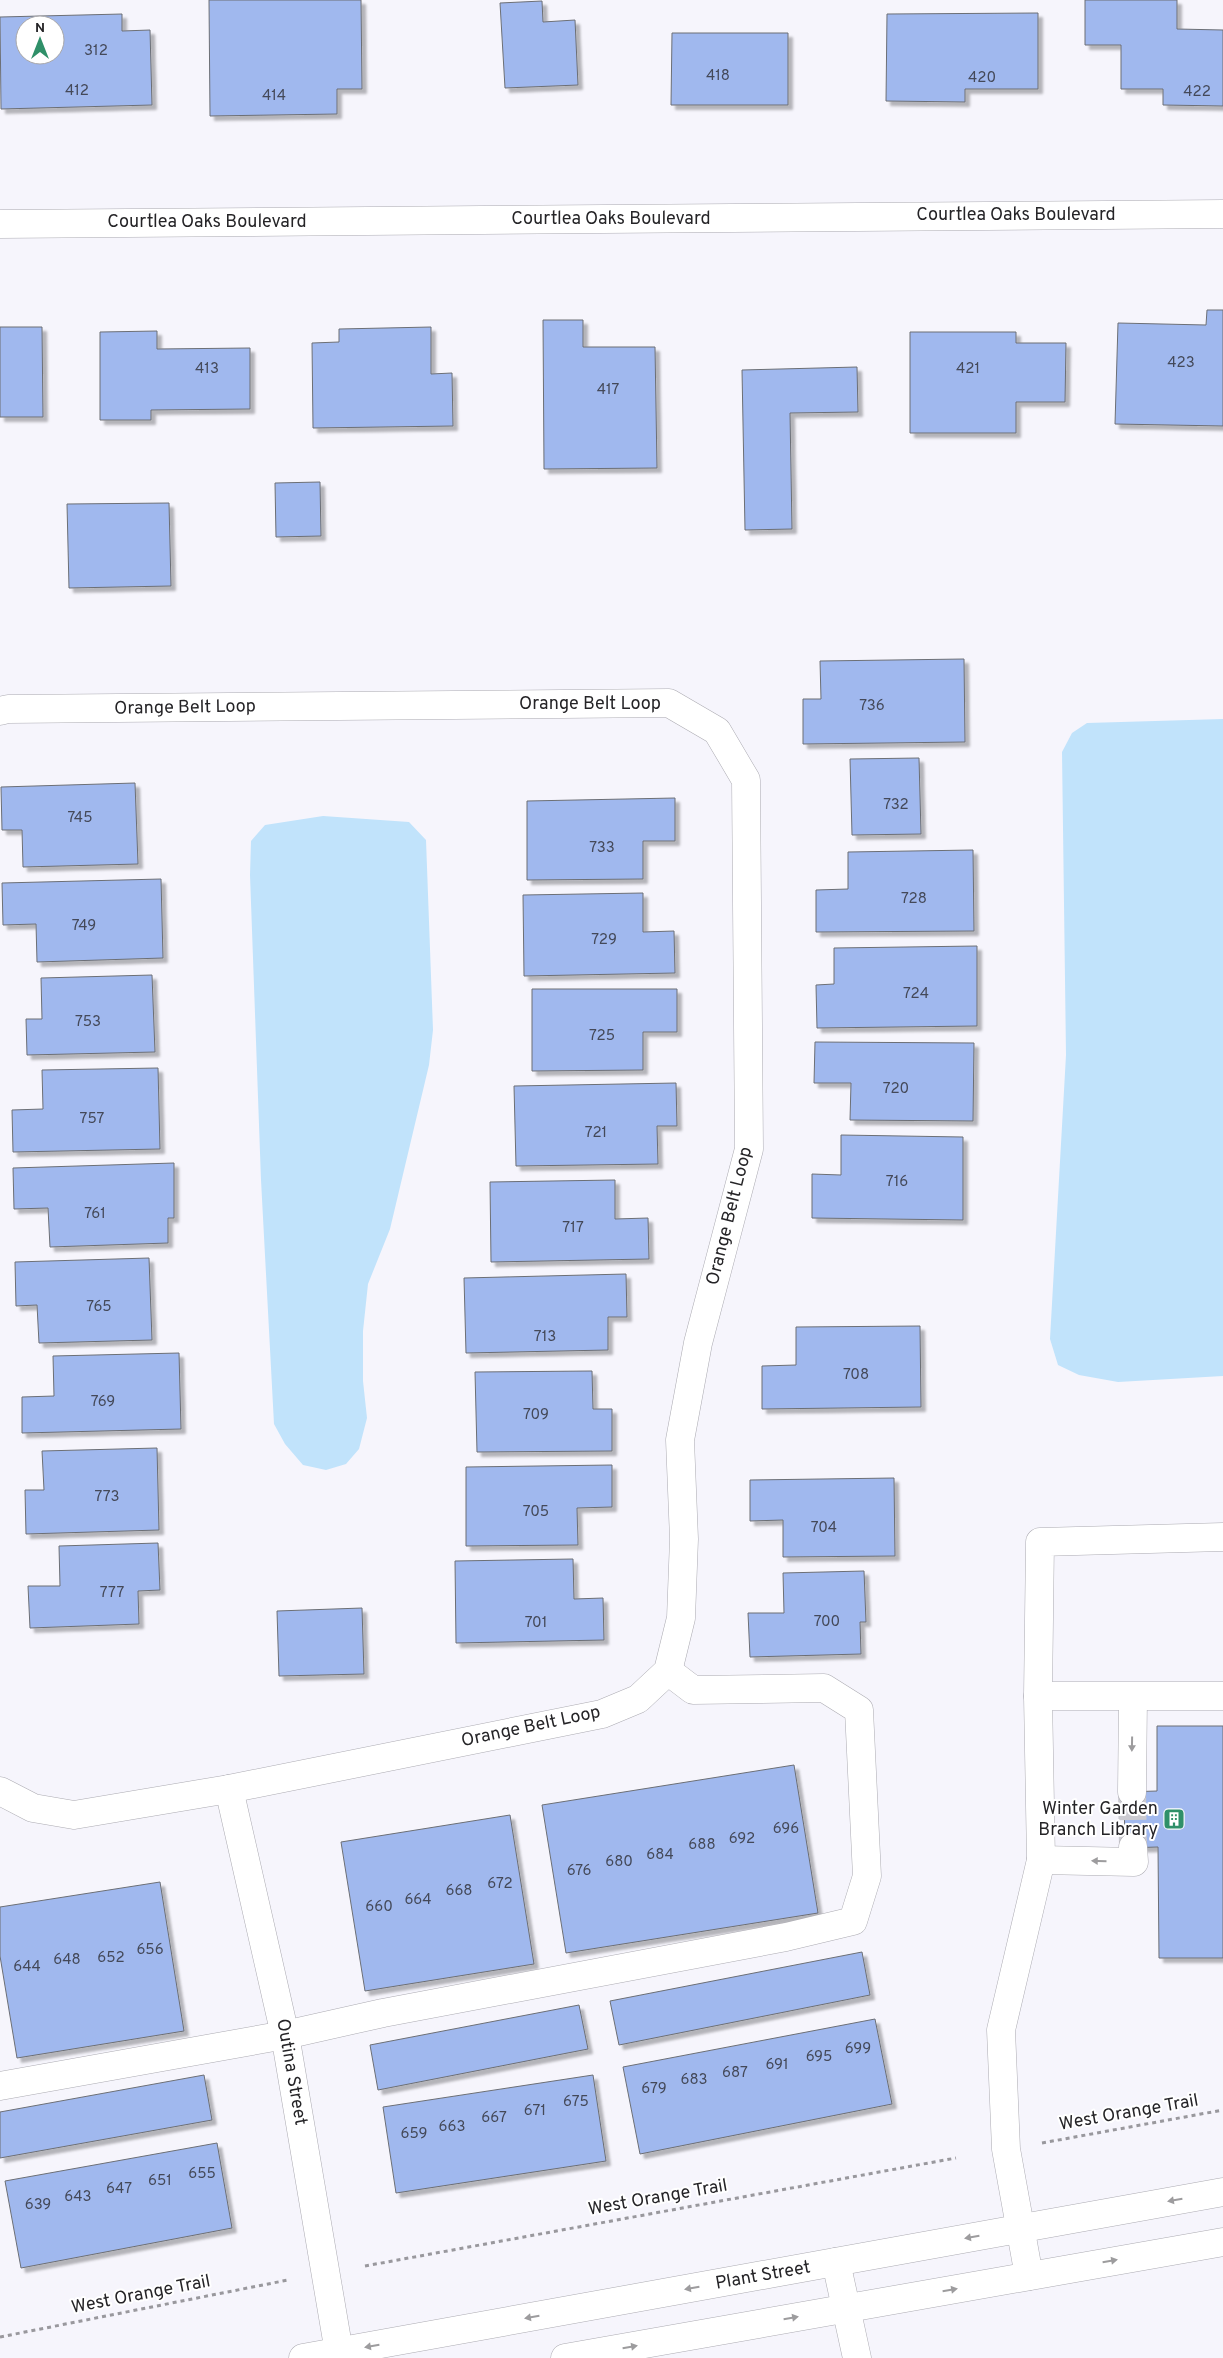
<svg xmlns="http://www.w3.org/2000/svg" width="1223" height="2358" font-family="Overpass,sans-serif">
  <defs>
    <filter id="shadow"><feDropShadow dx="4.5" dy="4.5" stdDeviation="1" flood-color="#0004"/></filter>
  </defs>
  <rect width="100%" height="100%" fill="#f6f5fc"/>
  <g fill="#c1e3fb">
    <path d="M1223,719V1376L1118,1382L1079,1375L1058,1365L1050,1339L1066,1055L1062,752L1072,733L1087,723Z"/>
    <path d="M323,816L409,822L426,840L433,1030L429,1065L390,1229L368,1284L363,1331V1381L367,1418L359,1449L346,1464L326,1470L303,1465L285,1444L274,1424L261,1180L250,875L251,841L265,825Z"/>
  </g>
  <g fill="#a0b8ee" stroke="#6c6f75" fill-rule="evenodd" filter="url(#shadow)">
    <path d="M209,0H361L362,89H337V114L210,116Z"/>
    <path d="M1085,0H1177V29L1223,30V106L1163,105V89H1121V45H1085Z"/>
    <path d="M542,1L543,22L575,20L578,85L505,88L500,3Z"/>
    <path d="M1038,13V89H965V102L886,101L887,14Z"/>
    <path d="M122,14V31L150,30L152,105L1,109L0,17ZM25,25H55V55H25Z"/>
    <path d="M672,33H788V105H671Z"/>
    <path d="M1207,310H1223V426L1115,424L1118,323L1206,325Z"/>
    <path d="M543,320H583V347H655L657,468L544,469Z"/>
    <path d="M0,327H42L43,417H0Z"/>
    <path d="M431,327V374L452,373L453,426L313,428L312,343L339,342V329Z"/>
    <path d="M157,331V349L250,348V409L151,410V420H100V332Z"/>
    <path d="M910,332H1016V343H1066L1065,402H1016V433H910Z"/>
    <path d="M857,367L858,412L790,413L792,529L745,530L742,370Z"/>
    <path d="M320,482L321,536L276,537L275,483Z"/>
    <path d="M169,503L171,586L69,588L67,504Z"/>
    <path d="M964,659L965,742L803,744V699H821L820,661Z"/>
    <path d="M919,758L921,834L852,835L850,759Z"/>
    <path d="M135,783L138,864L23,867L22,830H2L1,787Z"/>
    <path d="M675,798V841H643V879L527,880V801Z"/>
    <path d="M973,850L974,931L816,932V890L848,889V852Z"/>
    <path d="M161,879L163,958L37,962L36,924L3,925L2,883Z"/>
    <path d="M643,893V932L674,931L675,973L524,976L523,895Z"/>
    <path d="M977,946V1026L817,1028L816,985L834,984V948Z"/>
    <path d="M152,975L155,1052L27,1055L26,1019H42L41,978Z"/>
    <path d="M532,989H677V1032H643V1070L532,1071Z"/>
    <path d="M815,1042L974,1043L973,1121L850,1120L851,1083H814Z"/>
    <path d="M158,1068L160,1149L13,1152L12,1110L43,1109L42,1070Z"/>
    <path d="M676,1083L677,1126H657L658,1164L516,1166L514,1086Z"/>
    <path d="M841,1135L963,1137V1220L812,1218V1174L841,1175Z"/>
    <path d="M174,1163V1218H168V1243L50,1247L48,1208L14,1209L13,1168Z"/>
    <path d="M615,1180V1219L648,1218L649,1259L491,1262L490,1182Z"/>
    <path d="M149,1258L152,1340L39,1343L37,1305L16,1306L15,1262Z"/>
    <path d="M626,1274L627,1317H608V1350L466,1353L464,1278Z"/>
    <path d="M920,1326L921,1407L762,1409V1366L796,1365V1327Z"/>
    <path d="M179,1353L181,1429L22,1433V1397L54,1396L53,1356Z"/>
    <path d="M592,1371L593,1409H612V1451L477,1452L475,1372Z"/>
    <path d="M157,1448L159,1530L26,1534L25,1490H44L42,1451Z"/>
    <path d="M612,1465V1507L577,1508L578,1545L466,1546V1467Z"/>
    <path d="M894,1478L895,1556L783,1557V1520L750,1521V1480Z"/>
    <path d="M158,1543L160,1590L138,1591L139,1624L30,1628L28,1586H60L59,1546Z"/>
    <path d="M573,1559L574,1599L603,1598L604,1640L456,1643L455,1561Z"/>
    <path d="M864,1571L866,1622H860L861,1654L750,1657L748,1613H784L783,1573Z"/>
    <path d="M362,1608L364,1674L279,1676L277,1611Z"/>
    <path d="M1157,1726H1223V1958H1159L1158,1847L1125,1848L1124,1792L1157,1791Z"/>
    <path d="M794,1765L818,1913L566,1953L542,1805Z"/>
    <path d="M510,1815L534,1964L365,1991L341,1842Z"/>
    <path d="M160,1882L184,2031L17,2058L0,1956V1907Z"/>
    <path d="M862,1952L870,1995L619,2045L610,2001Z"/>
    <path d="M579,2005L588,2049L378,2090L370,2045Z"/>
    <path d="M875,2019L892,2104L640,2154L623,2067Z"/>
    <path d="M204,2075L212,2120L0,2158V2112Z"/>
    <path d="M593,2075L606,2161L396,2193L383,2107Z"/>
    <path d="M217,2143L232,2228L21,2268L5,2181Z"/>
  </g>
  <g fill="none" stroke-linecap="round" stroke-linejoin="round">
    <path stroke="#cccbd1" stroke-width="28" stroke-dasharray="28 14" stroke-linecap="butt" d="M1132,1792L1133,1847"/>
    <g stroke="#acabb2" stroke-width="29">
      <g id="minor">
        <path d="M0,224L1223,214"/>
        <path d="M0,711L8,709L669,703L717,731L746,780L749,1149L698,1343L680,1440L684,1539L681,1618L668,1671L638,1699L602,1714L229,1789L74,1815L33,1808L0,1791"/>
        <path d="M1038,1696H1223"/>
        <path d="M229,1789L285,2035L340,2358"/>
        <path d="M1132,1792L1133,1697"/>
        <path d="M1041,1860L1134,1862L1133,1847"/>
        <path d="M0,2086L285,2035L383,2013L786,1937L853,1921L867,1876L859,1710L824,1688L693,1690L668,1671"/>
        <path d="M836,2262L857,2358"/>
        <path d="M1029,2276L1006,2149L1001,2030L1041,1860L1038,1696L1040,1542L1223,1537"/>
      </g>
    </g>
    <g stroke="#acabb2" stroke-width="29">
      <g id="major">
        <path d="M303,2358L1223,2192"/>
        <path d="M565,2358L1223,2242"/>
      </g>
    </g>
    <g stroke="#99989d" stroke-width="3" stroke-dasharray="4 4" stroke-linecap="butt">
      <path d="M1042,2143L1223,2110"/>
      <path d="M365,2266L956,2158"/>
      <path d="M0,2337L288,2280"/>
    </g>
    <use href="#minor" stroke="#fff" stroke-width="28"/>
    <use href="#major" stroke="#fff" stroke-width="28"/>
  </g>
  <defs><path id="oneway-solid" d="M-6-.8H1V-3.2L6.5 0L1 3.2V.8H-6Z" transform="scale(1.25)"/></defs>
  <g fill="#9d9c9e">
    <use href="#oneway-solid" transform="translate(1132 1744) rotate(91)"/>
    <use href="#oneway-solid" transform="translate(1099 1861) rotate(-179)"/>
    <use href="#oneway-solid" transform="translate(1175 2200) rotate(170)"/>
    <use href="#oneway-solid" transform="translate(972 2237) rotate(170)"/>
    <use href="#oneway-solid" transform="translate(1110 2261) rotate(-10)"/>
    <use href="#oneway-solid" transform="translate(692 2288) rotate(170)"/>
    <use href="#oneway-solid" transform="translate(950 2290) rotate(-10)"/>
    <use href="#oneway-solid" transform="translate(532 2317) rotate(170)"/>
    <use href="#oneway-solid" transform="translate(791 2318) rotate(-10)"/>
    <use href="#oneway-solid" transform="translate(372 2346) rotate(170)"/>
    <use href="#oneway-solid" transform="translate(630 2347) rotate(-10)"/>
  </g>
  <defs>
    <g id="building-square" transform="scale(1.125)"><rect x="-9" y="-9" width="18" height="18" rx="4" fill="#2f9069" stroke="#fff"/><path d="M-4-6H4V6H1V3H-1V6H-4ZM-2.5-4.3h1.7v1.8h-1.7ZM.8-4.3h1.7v1.8H.8ZM-2.5-1h1.7V.8h-1.7ZM.8-1h1.7V.8H.8Z" fill="#fff"/></g>
  </defs>
  <g fill-rule="evenodd">
    <use href="#building-square" x="1174" y="1819"/>
  </g>
  <g text-anchor="middle" dominant-baseline="central" stroke-width="4" stroke-linejoin="round" paint-order="stroke">
    <g font-size="15" fill="#444959">
      <text x="96" y="51">312</text>
      <text x="718" y="76">418</text>
      <text x="982" y="78">420</text>
      <text x="77" y="91">412</text>
      <text x="1197" y="92">422</text>
      <text x="274" y="96">414</text>
      <text x="1181" y="363">423</text>
      <text x="207" y="369">413</text>
      <text x="968" y="369">421</text>
      <text x="608" y="390">417</text>
      <text x="872" y="706">736</text>
      <text x="896" y="805">732</text>
      <text x="80" y="818">745</text>
      <text x="602" y="848">733</text>
      <text x="914" y="899">728</text>
      <text x="84" y="926">749</text>
      <text x="604" y="940">729</text>
      <text x="916" y="994">724</text>
      <text x="88" y="1022">753</text>
      <text x="602" y="1036">725</text>
      <text x="896" y="1089">720</text>
      <text x="92" y="1119">757</text>
      <text x="596" y="1133">721</text>
      <text x="897" y="1182">716</text>
      <text x="95" y="1214">761</text>
      <text x="573" y="1228">717</text>
      <text x="99" y="1307">765</text>
      <text x="545" y="1337">713</text>
      <text x="856" y="1375">708</text>
      <text x="103" y="1402">769</text>
      <text x="536" y="1415">709</text>
      <text x="107" y="1497">773</text>
      <text x="536" y="1512">705</text>
      <text x="824" y="1528">704</text>
      <text x="112" y="1593">777</text>
      <text x="827" y="1622">700</text>
      <text x="536" y="1623">701</text>
      <text x="786" y="1829">696</text>
      <text x="742" y="1839">692</text>
      <text x="702" y="1845">688</text>
      <text x="660" y="1855">684</text>
      <text x="619" y="1862">680</text>
      <text x="579" y="1871">676</text>
      <text x="500" y="1884">672</text>
      <text x="459" y="1891">668</text>
      <text x="418" y="1900">664</text>
      <text x="379" y="1907">660</text>
      <text x="150" y="1950">656</text>
      <text x="111" y="1958">652</text>
      <text x="67" y="1960">648</text>
      <text x="27" y="1967">644</text>
      <text x="858" y="2049">699</text>
      <text x="819" y="2057">695</text>
      <text x="777" y="2065">691</text>
      <text x="735" y="2073">687</text>
      <text x="694" y="2080">683</text>
      <text x="654" y="2089">679</text>
      <text x="576" y="2102">675</text>
      <text x="535" y="2111">671</text>
      <text x="494" y="2118">667</text>
      <text x="452" y="2127">663</text>
      <text x="414" y="2134">659</text>
      <text x="202" y="2174">655</text>
      <text x="160" y="2181">651</text>
      <text x="119" y="2189">647</text>
      <text x="78" y="2197">643</text>
      <text x="38" y="2205">639</text>
    </g>
    <g font-size="18" fill="#252427" stroke="#fff">
      <text x="1016" y="215">Courtlea Oaks Boulevard</text>
      <text x="611" y="219">Courtlea Oaks Boulevard</text>
      <text x="207" y="222">Courtlea Oaks Boulevard</text>
      <text x="590" y="704">Orange Belt Loop</text>
      <text transform="translate(185 708) rotate(-1)">Orange Belt Loop</text>
      <text transform="translate(730 1216) rotate(-76)">Orange Belt Loop</text>
      <text transform="translate(531 1727) rotate(-12)">Orange Belt Loop</text>
      <text transform="translate(291 2072) rotate(80)">Outina Street</text>
      <text transform="translate(1129 2113) rotate(-10)">West Orange Trail</text>
      <text transform="translate(658 2198) rotate(-10)">West Orange Trail</text>
      <text transform="translate(763 2276) rotate(-10)">Plant Street</text>
      <text transform="translate(141 2295) rotate(-11)">West Orange Trail</text>
    </g>
    <g font-size="18" fill="#252427" stroke="#fff" text-anchor="end">
      <text x="1158" y="1809">Winter Garden<tspan x="1158" dy="21">Branch Library</tspan></text>
    </g>
  </g>
  <g transform="translate(40 40)"><circle r="24" fill="#ffffff" stroke="#a8a7a9"/>
  <path d="M0-4L9 19L0 12L-9 19Z" fill="#2f9069"/>
  <text y="-8" font-size="14" font-weight="bold" text-anchor="middle" fill="#252427">N</text>
  </g>
</svg>
